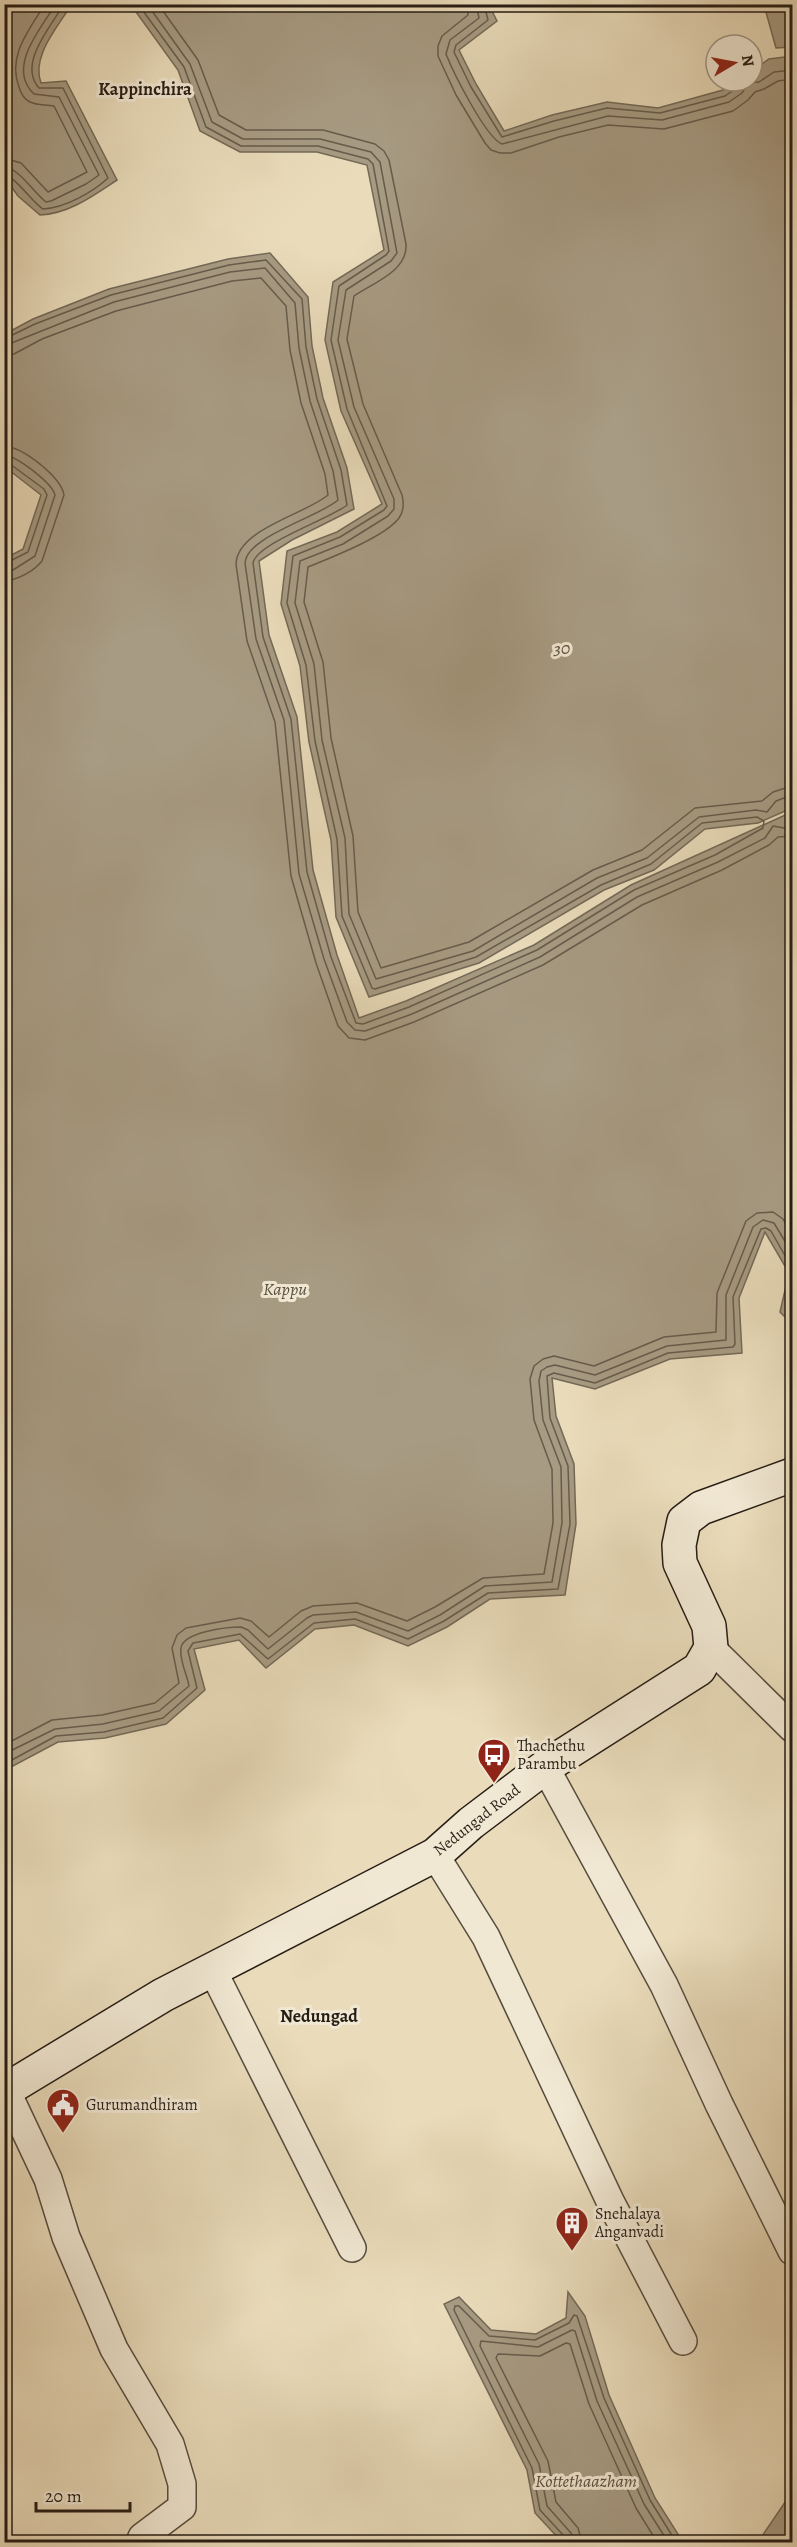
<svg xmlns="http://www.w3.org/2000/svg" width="797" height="2547" font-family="Alegreya,serif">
  <rect width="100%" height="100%" fill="#eadcbb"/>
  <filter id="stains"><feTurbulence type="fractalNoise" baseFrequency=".00333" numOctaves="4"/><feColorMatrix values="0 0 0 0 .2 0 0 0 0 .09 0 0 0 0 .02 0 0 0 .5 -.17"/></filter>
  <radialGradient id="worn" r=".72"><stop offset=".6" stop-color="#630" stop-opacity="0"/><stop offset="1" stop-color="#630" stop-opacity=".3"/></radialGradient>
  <g fill="#a79b83" stroke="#736957" stroke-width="1.5">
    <path d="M5,4L71,5C58,27 31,56 41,83L66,81L117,180C94,195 69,214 40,215L18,196L5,178Z"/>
    <path d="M131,5H489L497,21L459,50L476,84L504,131L552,115L607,102L658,108L723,90L737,81H752V71L769,59L792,56V808L758,823L705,829L654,870L604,890L479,963L369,997L336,917L331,840L309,742L300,666L281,604L287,551L337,532L382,504L341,411L325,340L333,282L384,250L367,165L317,152H240L200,131L178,70Z"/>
    <path d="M764,5H792V47L776,48Z"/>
    <path d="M270,253L308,297L312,346L323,398L347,468L354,509L292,540L259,561L269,635L297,717L313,870L337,955L359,1018L406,1001L534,945L631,885L792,812V1324L780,1312L789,1273L765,1232L739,1298L742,1353L670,1359L595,1389L552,1378L556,1416L574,1464L576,1524L565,1595L490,1599L447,1627L408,1646L354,1625L315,1629L266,1668L239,1640L194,1649L205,1690L166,1724L105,1738L58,1742L11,1767H5L4,559L23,549L41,495L5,467V334L33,319L109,289L228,259Z"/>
    <path d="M568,2292L585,2316L609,2395L655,2498L683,2542H562L535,2513L527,2470L444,2304L459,2297L491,2330L536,2334L566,2318Z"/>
    <path d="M792,2492V2542H758Z"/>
  </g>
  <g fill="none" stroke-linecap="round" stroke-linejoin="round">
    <g stroke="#665c4c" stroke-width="1.5">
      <path d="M147,4L190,64L212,122L243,139H320L371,152L380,162L397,253L391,261L346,290L338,340L354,407L394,499V509L388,516L343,544L300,561L295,603L314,664L322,740L345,838L349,914L376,979L473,951L597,878L647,858L699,817L756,810L767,812L776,801L792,795"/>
      <path d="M158,4L198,60L219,115L246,130H323L375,144L384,151L389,160L406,244C408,271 373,283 354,296L347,339L363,404L402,495C404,503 404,511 399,518C385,537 330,558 308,567L304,602L323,662L331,738L353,836L358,912L381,968L469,942L593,870L642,850L695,808L762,801L773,792L792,786"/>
      <path d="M467,4L468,15L442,36L438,46V56L456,95L485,143L491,150L500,153H511L559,137L608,125L664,129L733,111L748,100L755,92L764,89L778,81L792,79"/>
      <path d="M476,4L479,18L450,40L446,54C453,72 486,138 502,144L608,116L662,120L729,102L742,93L748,83L759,82L774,72L792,70"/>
      <path d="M484,4L488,20L456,45L454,52L471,87L502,137L554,121L607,108L660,113L725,96L738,87L739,81"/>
      <path d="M4,158L21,163L48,192L87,172L54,106C46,104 38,106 30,102C24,99 21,94 19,87C7,56 29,30 45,4"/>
      <path d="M4,167C19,168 33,192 46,202L51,201L86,184L99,175L59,97L34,94C6,68 41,28 56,4"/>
      <path d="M4,175C15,176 32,202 43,209C65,208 93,192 108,178L63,88H39C17,64 52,25 64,4"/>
      <path d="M4,339L35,324L111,295L229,265L266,260L302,299L306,347L317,399L341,470L347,505C330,519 257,543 253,563L263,637L291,719L307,872L331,957L356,1023L363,1024L409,1007L537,950L634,890L715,855L763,828L764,821L757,817L702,823L651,864L601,885L476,957L375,989L372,988L342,916L337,839L315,741L306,665L287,603L293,556L340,537L384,510L387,506L347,409L331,340L339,286L386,255L389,251L373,164L368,159L318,146H241L206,127L184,67L138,4"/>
      <path d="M4,346L114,302L230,272L265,268L295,303L299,348L310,401L333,471L338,500C319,517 247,536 245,563L256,639L284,720L299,874L324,959L347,1022L355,1030L365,1031L412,1014L540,957L637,897L718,862L765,838L773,826L784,828L792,826"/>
      <path d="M4,355L14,354L42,339L116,311L232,281L261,278L286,306L290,350L301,403L325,474L328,495C306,514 237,529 236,564L247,641L275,722L291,876L316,963L338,1026L349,1038L365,1040L414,1022L543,965L642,905L722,870L769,845L778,837L792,836"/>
      <path d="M4,446C23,447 61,477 64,495L42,561C34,571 18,580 4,581"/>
      <path d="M4,455C17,456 52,483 55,495L35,556L13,570L4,572"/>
      <path d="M4,463L10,464L44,489L47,495L28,552L4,564"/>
      <path d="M4,1745L52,1720L102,1715L155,1703L179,1683L172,1648L177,1635L186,1628L240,1618L251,1621L269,1637L301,1611L313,1606L357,1603L407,1621L435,1607L483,1578L544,1574L553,1523L552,1469L534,1420L530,1379L534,1366L543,1359L554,1356L594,1366L664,1337L716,1332L717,1293L746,1221L757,1213L773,1212L783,1219L792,1234"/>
      <path d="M4,1754L55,1729L103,1724L159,1711L189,1686C187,1674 179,1660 181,1648C183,1632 227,1627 241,1627L248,1630L268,1649L307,1618L313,1615L356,1612L408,1631L440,1615L485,1586L552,1582L562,1523L561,1467L543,1420L539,1381L541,1371L547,1367L555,1365L595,1375L667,1346L726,1340V1295L753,1227L763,1220L774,1223L792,1253"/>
      <path d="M4,1761H10L56,1736L104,1732L163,1718L197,1688L188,1651L193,1643L240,1634L268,1659L314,1623L355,1619L408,1639L444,1621L488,1593L558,1589L570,1524L568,1466L550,1418L547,1376L554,1373L595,1383L668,1353L733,1347L735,1344L733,1297L761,1229L766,1228L771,1231L792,1268"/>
      <path d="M566,2542L564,2536L540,2510L532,2468L454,2310L455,2306H459L489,2336L535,2340L569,2323L574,2315L577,2316L604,2398L650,2500L676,2542"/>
      <path d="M573,2542L571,2533L547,2506L539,2464L480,2346L481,2341L538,2347L572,2330L575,2331L597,2401L644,2504L668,2542"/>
      <path d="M582,2542L578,2528L556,2502L548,2461L496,2358L498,2354L540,2356L566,2343L570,2344L589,2404L636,2508L657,2542"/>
    </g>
    <g stroke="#574d3e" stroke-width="30">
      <g id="street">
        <path d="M711,1648L792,1728"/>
        <path d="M545,1767L664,1985L719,2104L792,2251"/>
        <path d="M435,1855L486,1937L610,2201L683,2341"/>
        <path d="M212,1969L352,2248"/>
        <path d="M6,2090L48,2179L66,2237L114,2349L170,2444L182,2484V2507L142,2537L140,2542"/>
      </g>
    </g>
    <g stroke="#261d15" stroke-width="36">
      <path id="secondary" d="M4,2091L163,1995L435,1855L471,1823L545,1767L699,1669L711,1648L709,1626L680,1563L679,1545L684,1521L701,1508L792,1475"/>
    </g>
    <use href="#street" stroke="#f1e8d3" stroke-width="27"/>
    <use href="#secondary" stroke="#f1e8d3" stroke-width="33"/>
  </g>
  <defs>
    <g id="bus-pin" transform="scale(1.725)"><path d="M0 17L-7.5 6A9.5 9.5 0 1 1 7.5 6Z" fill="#8f2418" stroke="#f1e8d3"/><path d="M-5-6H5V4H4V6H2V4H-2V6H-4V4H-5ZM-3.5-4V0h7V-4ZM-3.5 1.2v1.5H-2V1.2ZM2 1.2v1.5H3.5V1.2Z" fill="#fff"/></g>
    <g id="civic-pin" transform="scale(1.725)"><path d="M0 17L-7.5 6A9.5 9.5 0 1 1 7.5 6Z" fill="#8f2418" stroke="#f1e8d3"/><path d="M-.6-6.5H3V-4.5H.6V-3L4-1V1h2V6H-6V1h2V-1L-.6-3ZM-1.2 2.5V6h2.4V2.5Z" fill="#fff"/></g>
    <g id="building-pin" transform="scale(1.725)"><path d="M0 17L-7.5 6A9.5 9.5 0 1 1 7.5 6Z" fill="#8f2418" stroke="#f1e8d3"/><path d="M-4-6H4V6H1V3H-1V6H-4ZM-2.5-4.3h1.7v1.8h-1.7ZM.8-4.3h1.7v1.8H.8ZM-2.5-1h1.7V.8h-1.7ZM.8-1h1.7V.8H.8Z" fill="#fff"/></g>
  </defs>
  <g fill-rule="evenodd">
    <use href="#bus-pin" x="494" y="1755"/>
    <use href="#civic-pin" x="63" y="2105"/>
    <use href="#building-pin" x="572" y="2223"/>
  </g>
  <g text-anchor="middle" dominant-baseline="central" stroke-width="6" stroke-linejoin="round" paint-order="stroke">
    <g font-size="16" fill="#261d15" stroke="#f1e8d3" text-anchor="start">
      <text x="517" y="1746">Thachethu<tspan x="517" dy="18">Parambu</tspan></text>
      <text x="86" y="2105">Gurumandhiram</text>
      <text x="595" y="2214">Snehalaya<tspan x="595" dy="18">Anganvadi</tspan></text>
    </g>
    <g font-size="16" fill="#261d15" stroke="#f1e8d3">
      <text transform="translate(477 1820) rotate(-38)">Nedungad Road</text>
    </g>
    <g font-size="18" font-weight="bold" fill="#261d15" stroke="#f1e8d3">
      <text x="145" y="89">Kappinchira</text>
      <text x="319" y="2016">Nedungad</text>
    </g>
    <g font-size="18" font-style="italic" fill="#5a4f41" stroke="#f1e8d3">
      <text x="562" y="648">30</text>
      <text x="285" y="1289">Kappu</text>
      <text x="586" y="2481">Kottethaazham</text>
    </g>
  </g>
  <rect width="797" height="2547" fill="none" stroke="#eadcbb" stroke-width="24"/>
  <rect x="6" y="6" width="785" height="2535" fill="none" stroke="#261d15" stroke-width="3"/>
  <rect x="12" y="12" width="773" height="2523" fill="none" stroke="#261d15" stroke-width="1.5"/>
  <g transform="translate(734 63) rotate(80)"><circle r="28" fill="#f1e8d3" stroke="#a09787" stroke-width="1.5"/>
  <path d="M0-4.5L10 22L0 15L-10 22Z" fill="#8f2418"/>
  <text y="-9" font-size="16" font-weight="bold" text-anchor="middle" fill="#261d15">N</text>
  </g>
  <path d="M36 2502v9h94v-9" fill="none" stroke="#261d15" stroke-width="3"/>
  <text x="45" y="2502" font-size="18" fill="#261d15" stroke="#f1e8d3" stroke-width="4.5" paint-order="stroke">20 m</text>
  <rect width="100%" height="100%" filter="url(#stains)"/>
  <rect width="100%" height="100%" fill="url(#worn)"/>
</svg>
